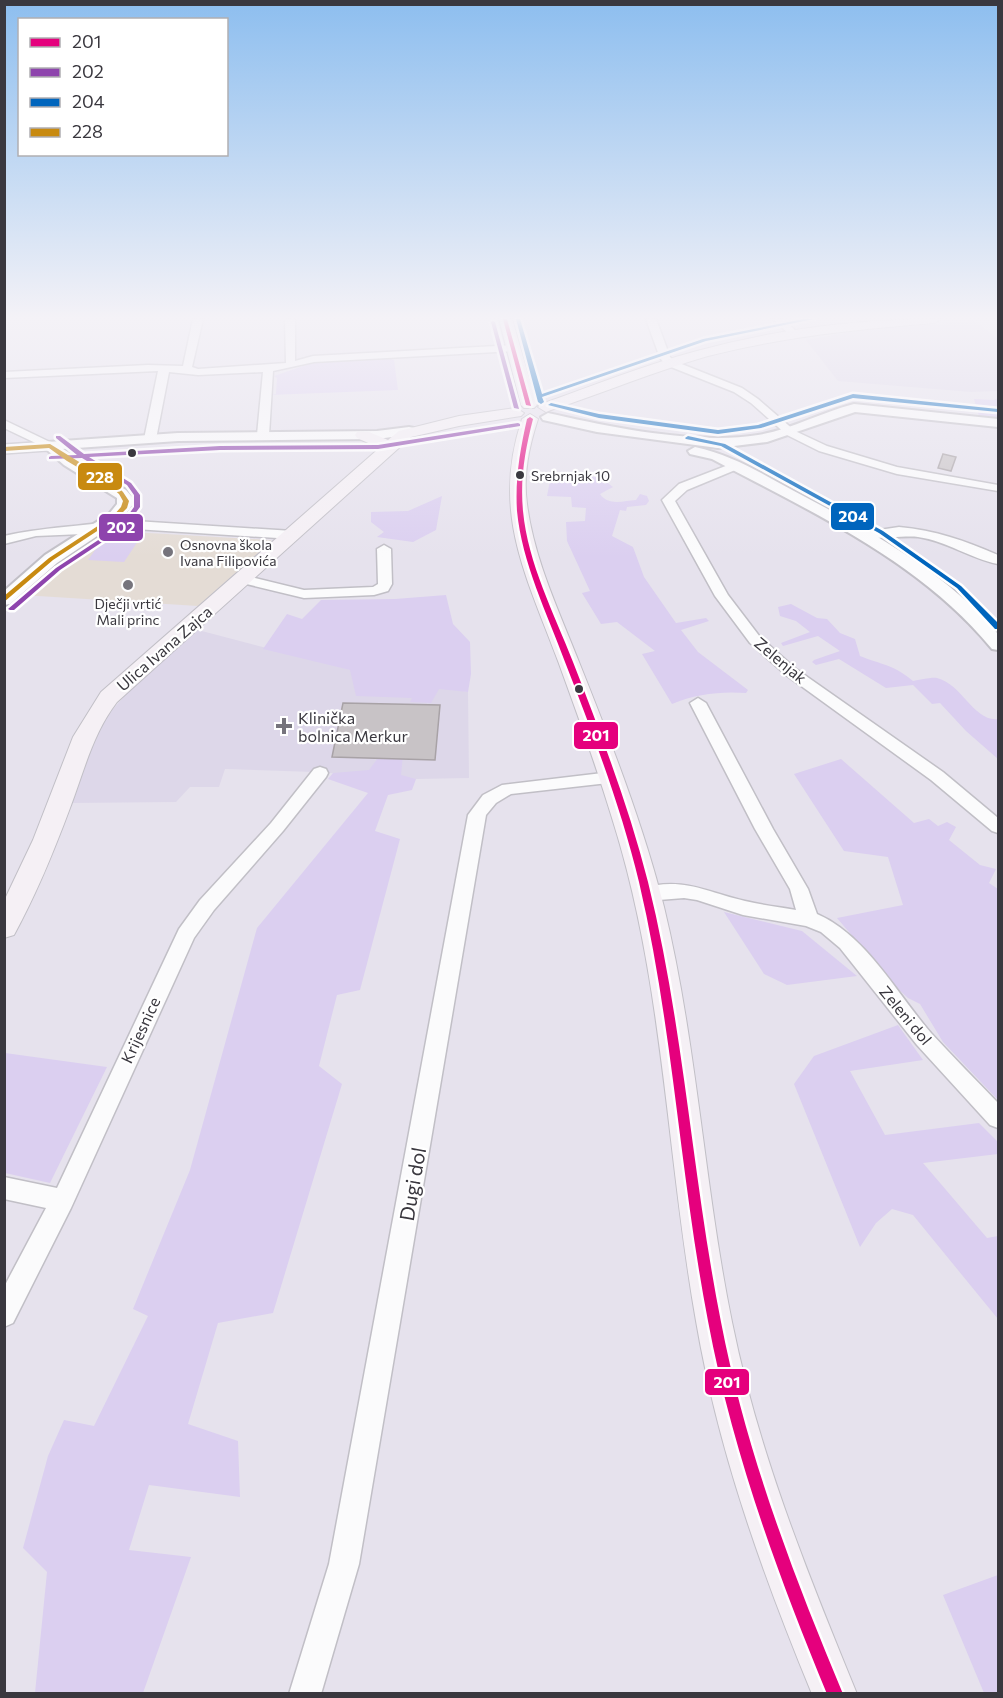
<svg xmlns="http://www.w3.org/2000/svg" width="1003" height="1698" font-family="Commissioner,sans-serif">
  <rect width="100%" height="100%" fill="#e6e2ed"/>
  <g fill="#ddd7e9">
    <path d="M975,321L998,339V391L971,392L838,381L806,340L857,331Z"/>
    <path d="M198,630L351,670L468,692L469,778L416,779L315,772L225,769L219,787H190L176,802L71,803L94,737L107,716L128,692Z"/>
  </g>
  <path fill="#e4dcd5" d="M114,531L270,540L272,541L198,606L22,595L60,562L95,538Z"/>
  <g fill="#dbcff0">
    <path d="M388,358L394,360L398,390L269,395L276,394L277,378L274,376L315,362Z"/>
    <path d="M998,398V419L979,416L974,399L994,400Z"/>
    <path d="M577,475L601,478L613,487L600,494C608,506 623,501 636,500L640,494L647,496L649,501L646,505L627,507L626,511L620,510L612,536L633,547L644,577L676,623L706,618L709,621L681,630L698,652L748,690L746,693C722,691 695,694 672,704L642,654L655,651L617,622L601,624L582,593L590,591L567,541L566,522L585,521L586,508L572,507L571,497L547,496L551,476Z"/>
    <path d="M442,496L436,530L413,542L377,537L384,532L371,522V512L408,511Z"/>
    <path d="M105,536L140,538L124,562L88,560Z"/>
    <path d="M446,595L453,624L470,642L471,674L468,692L439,689L431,703L410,702L412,698L356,696L350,670L263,649L287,614L302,619L321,600L395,599Z"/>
    <path d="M791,604L817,618L827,619L840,633L855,639L860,656C882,665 893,664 913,681C920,680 931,677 937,678C962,684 974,722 998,719V759L966,731L940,703L932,704L913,685L886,688L839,659L816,665L812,662L814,660L840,651L818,636L783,646L781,643L810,632L796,621L780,616L778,607Z"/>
    <path d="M404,744L401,775L416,779L412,790L388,795L375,831L400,839L360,990L337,995L319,1066L342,1084L273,1313L218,1323L188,1424L238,1441L240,1497L149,1485L129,1550L191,1557L143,1693H35L47,1572L23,1548L48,1456L64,1420L94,1426L148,1316L133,1309L190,1170L257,928L368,793L328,779L333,773L369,770L378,758Z"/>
    <path d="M841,759L914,823L929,819L938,826L947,822L956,827L949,840L980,865L996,869L989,883L998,889V1100L943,1042L920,1004L908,998L895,986L837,918L903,905L888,857L844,851L794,774Z"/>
    <path d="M724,912L802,931L857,976L787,985L764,974Z"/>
    <path d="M898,1025L923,1060L850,1071L885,1135L979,1123L998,1142V1154L923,1163L987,1238L998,1236V1319L913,1215L892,1209L876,1223L860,1247L794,1084L814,1056Z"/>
    <path d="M5,1053L107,1067L50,1183L5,1173Z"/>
    <path d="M998,1575V1693H984L943,1595Z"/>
  </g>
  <g fill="#c8c3c6" stroke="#a8a2a6" stroke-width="1.5">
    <path d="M943,454L956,457L951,471L938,468Z"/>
    <path d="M343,703L440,705L435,760L332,757Z"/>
  </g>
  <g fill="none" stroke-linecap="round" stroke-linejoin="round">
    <g stroke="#c1bfc6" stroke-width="3">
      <g id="minor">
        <path d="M193,319H203L192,367L198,369L286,363L285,319H295V361L313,356L513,345L518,348L513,351L314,362L273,371L269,435L263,438L257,435L263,372L198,375L169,372L156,439L150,442L144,439L158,371L4,378V372L148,365L183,366Z"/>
        <path d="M646,319H656L670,357L674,361L742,388L758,399L795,431L827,446L897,467L998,485V491L897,474L819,451L787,435L751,403L734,392L666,365L660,358Z"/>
        <path d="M773,319H783L799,334L791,336Z"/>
        <path d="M4,420L54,444L56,446L54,448H46L4,428Z"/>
        <path d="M736,462L740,464V468L687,490L675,501L728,595L760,637L796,669L943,772L998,818V833L992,831L931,780L786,675L750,643L715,596L662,500L679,484Z"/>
        <path d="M119,520L293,531L299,535L293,539L119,528L83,534L36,536L4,544V536C42,527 81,527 119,520Z"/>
        <path d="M899,527C935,530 966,541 998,555V564C971,559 947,541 918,537C904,535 863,541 858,536L859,533Z"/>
        <path d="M384,545L391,549L392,584L388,591L374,595L304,598L238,582L236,579L243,575L304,590L373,587L378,584L377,549Z"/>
        <path d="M698,698L706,703L773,829L808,889L817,914C866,935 897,994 931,1033C953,1057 976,1080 998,1103V1128L990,1125L917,1045L840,948L821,932L806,926L743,915L697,900L684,898L646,901L639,899L637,894L639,889C683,876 705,892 745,901C762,905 779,907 796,910L790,889L755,829L690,703Z"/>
        <path d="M320,767L326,769L328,773L326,777L283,831L214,910L194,938L71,1208L13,1323L4,1327V1287L46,1208L4,1199V1177L57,1188L179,929L200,900L271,823L314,769Z"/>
        <path d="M611,772L617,774L619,778L617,782L511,794L496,803L486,815L359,1564L321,1694H289L329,1564L468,815L483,795L502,785Z"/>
      </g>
    </g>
    <g stroke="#c1bfc6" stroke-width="4">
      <g id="tertiary">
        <path d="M854,404L998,419V427L855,412L767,442L718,448L597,432L543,420L541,417L548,413C609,427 696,445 758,435C790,430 822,412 854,404Z"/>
        <path d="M409,427L414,428L416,431L414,434L377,439L178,441L62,449L74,459L126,490L133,498V504L121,520L57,563L10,604L4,605V591L45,555L109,514L117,504V498L64,465L47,450L4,453V445L178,433L377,431Z"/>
        <path d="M695,447C732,455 761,473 794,491C868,530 944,570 998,634V650L992,649C919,560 811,512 712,459L690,454L688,451Z"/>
      </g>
    </g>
    <g stroke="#c1bfc6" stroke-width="2">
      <g id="secondary">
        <path d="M499,319H512L537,405L534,408H524L521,405Z"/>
        <path d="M941,319L935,323C859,329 782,337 708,356C655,371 603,393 551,410L546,412L538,407L541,404C593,386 644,365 697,351C777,329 859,319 941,319Z"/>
        <path d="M516,408L524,413L521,416L459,426L411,437L117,702C93,733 84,771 70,808C54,851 36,895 14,935L4,938V901L33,840L73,737L101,692L376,451L375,446L357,438L355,435L357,432H369L388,440L399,431L459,416Z"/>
        <path d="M530,414L538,419C529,447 523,474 527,504C534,559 559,611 579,662C611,742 643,824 664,907C697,1043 704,1185 732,1322C758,1451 807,1572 857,1694H812C762,1573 718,1450 696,1321C666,1153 664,981 612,818C596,765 577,713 558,661C526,575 491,512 522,419Z"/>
      </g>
    </g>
    <use href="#minor" fill="#fbfbfc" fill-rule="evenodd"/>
    <use href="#tertiary" fill="#fbfbfc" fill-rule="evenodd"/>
    <use href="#secondary" fill="#f5f0f5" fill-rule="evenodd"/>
    <g stroke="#fff" stroke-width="5">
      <g id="bus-1">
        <path d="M503,319H507L531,406L526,405Z"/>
        <path d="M530,417L533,419C525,450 520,479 523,511C528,564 554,613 573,662C601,734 629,807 648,882C684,1027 692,1176 721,1322C746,1451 792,1572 843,1694H827C777,1573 732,1450 708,1321C680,1176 673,1027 639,882C621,807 593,734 565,662C547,613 522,563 517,511C515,479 520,450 527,419Z"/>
      </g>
    </g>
    <g stroke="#fff" stroke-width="5">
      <g id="bus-2">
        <path d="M493,321L495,322L519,409L514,408L491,322Z"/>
        <path d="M518,423L520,424V426L378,449L220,450L89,457L131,483L140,495V507L125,527L60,570L14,610H10L8,609L56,568L121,525L134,507V495L127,485L82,458L49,459V457L51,456L77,455L56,438V436H60L84,454L220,446L378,445Z"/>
      </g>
    </g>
    <g stroke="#fff" stroke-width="5">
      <g id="bus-3">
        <path d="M516,319H520L542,394L703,339L804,319H814L706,341L542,397L544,402L541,404L538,402Z"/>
        <path d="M853,394L998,409V412L853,398L761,428L718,434L599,418L548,405L551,403L599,414L718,430L758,425Z"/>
        <path d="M688,436L725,444L883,531L961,586L998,623V629H995L957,588L879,533L721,446L686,439L685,438Z"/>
      </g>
    </g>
    <g stroke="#fff" stroke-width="5">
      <path id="bus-4" d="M50,444L115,484L123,492L129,501L127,508L117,518L53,560L4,602V596L49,558L113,516L121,507L123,501L119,494L111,487L67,461L49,448L4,451V447Z"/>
    </g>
    <use href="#bus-1" fill="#e5007d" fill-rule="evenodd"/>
    <use href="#bus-2" fill="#8e44ad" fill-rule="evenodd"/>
    <use href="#bus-3" fill="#0065bd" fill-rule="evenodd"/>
    <use href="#bus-4" fill="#c88a10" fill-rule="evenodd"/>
  </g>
  <linearGradient id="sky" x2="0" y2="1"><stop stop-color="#8dbeef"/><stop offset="0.57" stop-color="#f4f2f7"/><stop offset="1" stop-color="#f4f2f7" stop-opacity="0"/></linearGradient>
  <rect width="1003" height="557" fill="url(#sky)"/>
  <g fill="#3a383f" stroke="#fff" stroke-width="2">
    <circle cx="132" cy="453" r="5"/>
    <circle cx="520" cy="475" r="5"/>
    <circle cx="579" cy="689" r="5"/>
  </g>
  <g fill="#76747c" stroke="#fff" stroke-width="2">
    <circle cx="168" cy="552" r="6"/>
    <circle cx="128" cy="585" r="6"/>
    <path d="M281 717h6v6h6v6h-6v6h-6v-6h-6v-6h6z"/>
  </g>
  <g text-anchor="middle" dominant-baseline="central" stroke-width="4.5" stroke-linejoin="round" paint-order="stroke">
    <g font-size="14" fill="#3a383f" stroke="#fff" text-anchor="start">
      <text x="531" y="475">Srebrnjak 10</text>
    </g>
    <g font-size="14" fill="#3a383f" stroke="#fff" text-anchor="start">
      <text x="180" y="544">Osnovna škola<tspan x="180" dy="16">Ivana Filipovića</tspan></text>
      <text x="128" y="603" text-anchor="middle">Dječji vrtić<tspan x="128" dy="16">Mali princ</tspan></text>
    </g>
    <g font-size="16" fill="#3a383f" stroke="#fff">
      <text transform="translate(164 648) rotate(-41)">Ulica Ivana Zajca</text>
      <text transform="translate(781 660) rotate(40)">Zelenjak</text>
      <text transform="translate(906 1015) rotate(50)">Zeleni dol</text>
      <text transform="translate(140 1030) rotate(-65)">Krijesnice</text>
    </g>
    <g font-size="16" fill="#3a383f" stroke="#fff" text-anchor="start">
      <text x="298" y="717">Klinička<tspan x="298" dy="18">bolnica Merkur</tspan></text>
    </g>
    <g font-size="20" fill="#3a383f" stroke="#fff">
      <text transform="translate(412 1184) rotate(-80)">Dugi dol</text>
    </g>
  </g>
  <g stroke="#fff" stroke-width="2">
    <rect x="77" y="462" width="46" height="29" rx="6" fill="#c88a10"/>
    <rect x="830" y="502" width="45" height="29" rx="6" fill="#0065bd"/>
    <rect x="98" y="513" width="46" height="29" rx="6" fill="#8e44ad"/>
    <rect x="573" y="721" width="46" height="29" rx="6" fill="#e5007d"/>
    <rect x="704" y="1368" width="46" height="28" rx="6" fill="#e5007d"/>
  </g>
  <g font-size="16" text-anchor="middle" font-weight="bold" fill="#fff">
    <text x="100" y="483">228</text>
    <text x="853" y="522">204</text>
    <text x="121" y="533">202</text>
    <text x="596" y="741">201</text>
    <text x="727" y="1388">201</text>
  </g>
  <rect width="1003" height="1698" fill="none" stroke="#3a383f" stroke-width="12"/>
  <rect x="18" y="18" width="210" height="138" fill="#ffffff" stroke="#b0afb2" stroke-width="1.5"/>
  <rect x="30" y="38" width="30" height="9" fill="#e5007d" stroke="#b0afb2" stroke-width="1.5"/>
  <text x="72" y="48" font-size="18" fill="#3a383f">201</text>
  <rect x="30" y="68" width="30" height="9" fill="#8e44ad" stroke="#b0afb2" stroke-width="1.5"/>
  <text x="72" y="78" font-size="18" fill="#3a383f">202</text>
  <rect x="30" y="98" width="30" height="9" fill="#0065bd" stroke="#b0afb2" stroke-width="1.5"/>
  <text x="72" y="108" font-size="18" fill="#3a383f">204</text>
  <rect x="30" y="128" width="30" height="9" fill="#c88a10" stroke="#b0afb2" stroke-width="1.5"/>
  <text x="72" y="138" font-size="18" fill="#3a383f">228</text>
</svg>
